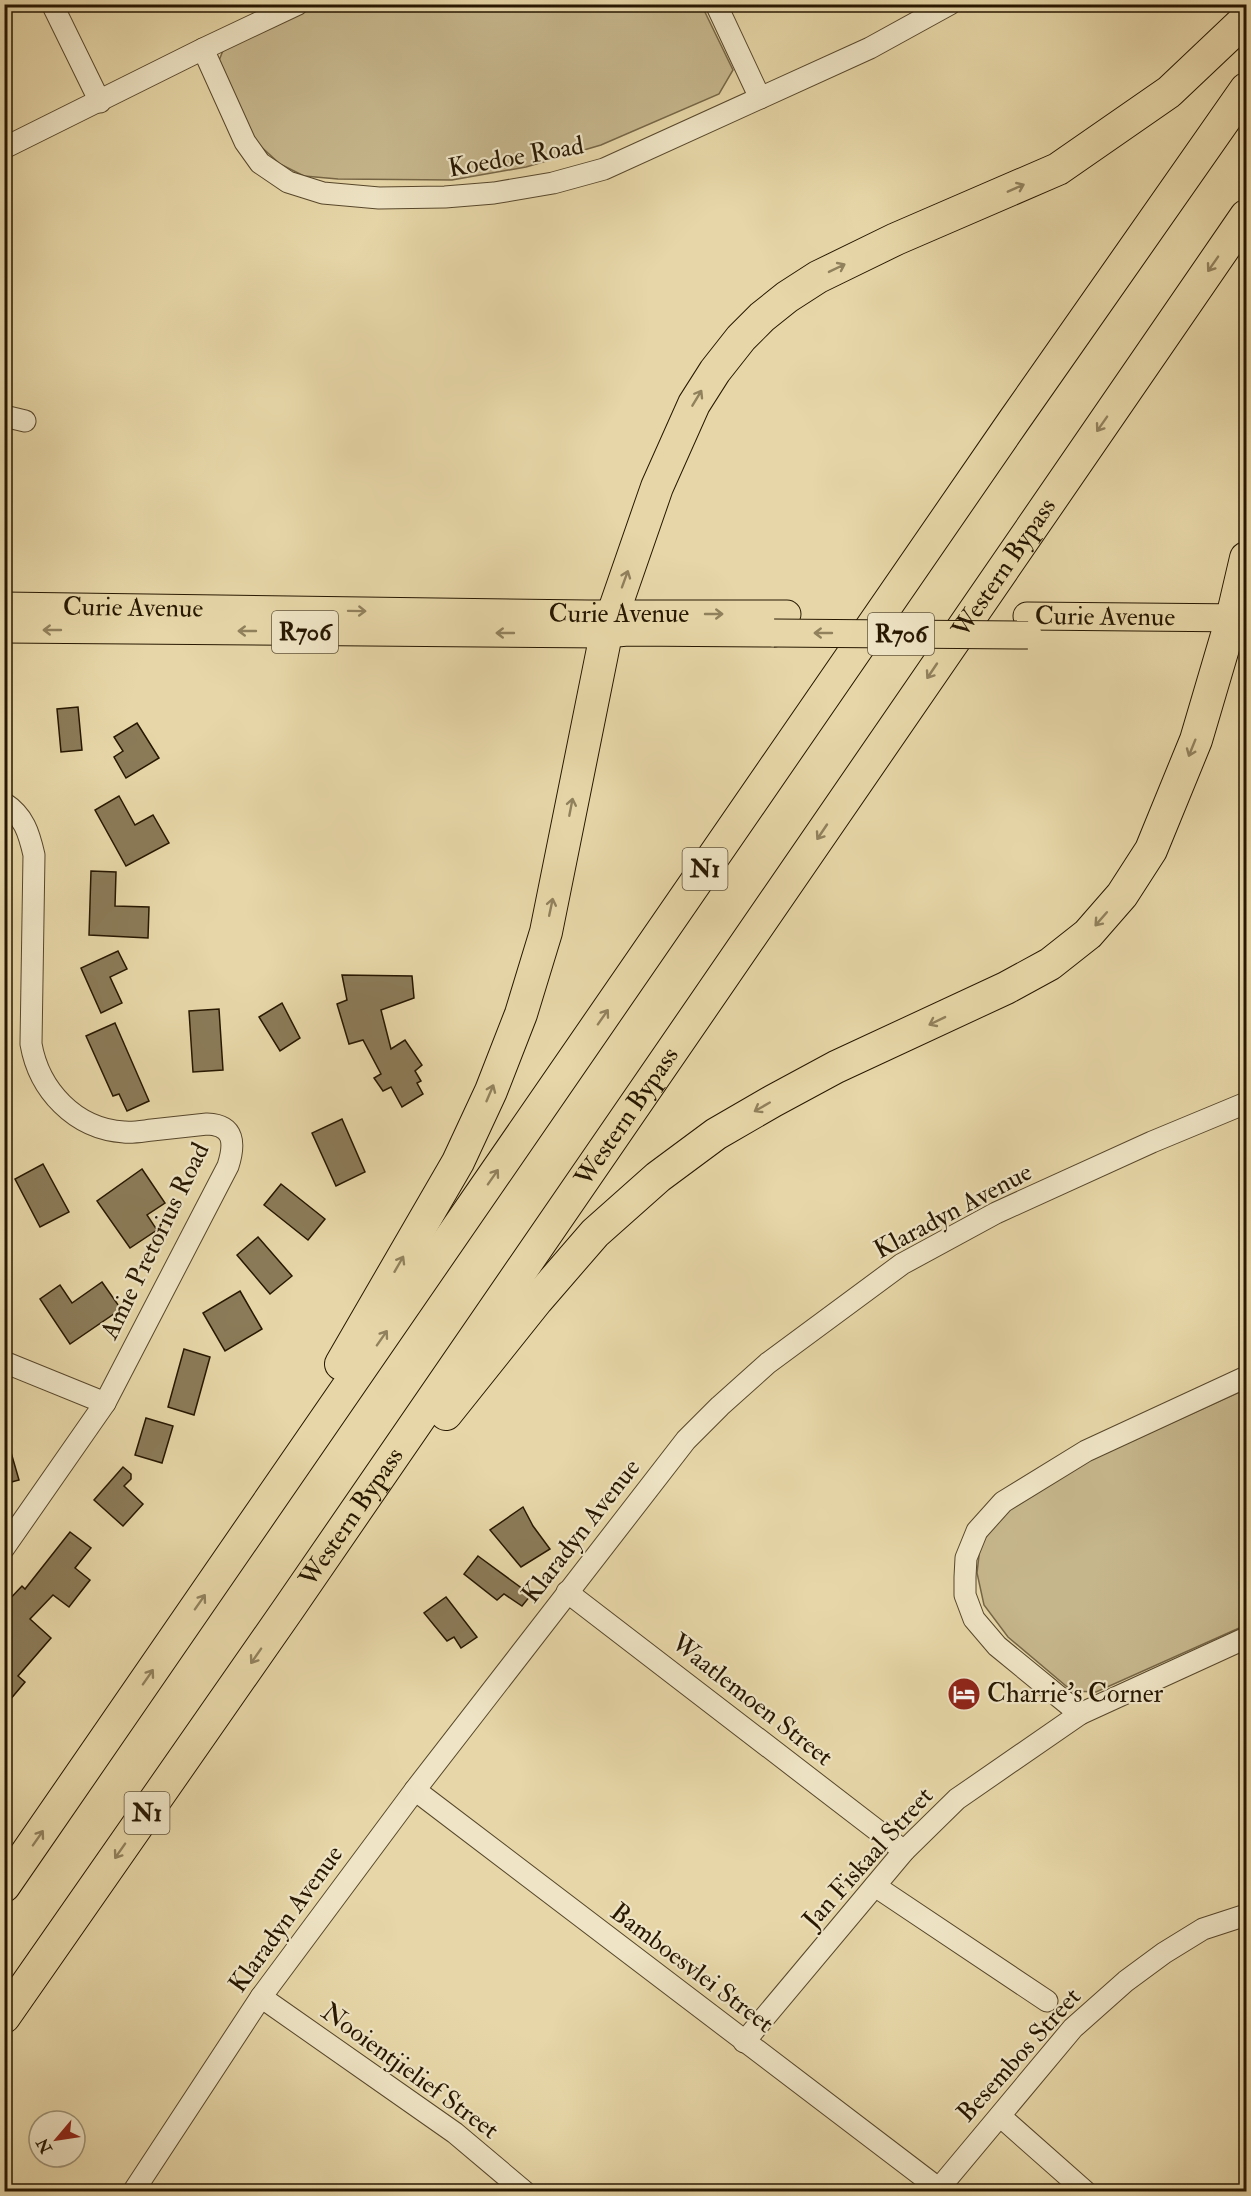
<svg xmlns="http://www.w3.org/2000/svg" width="1251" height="2196" font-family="'IM FELL Double Pica',serif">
  <rect width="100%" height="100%" fill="#e7d7a8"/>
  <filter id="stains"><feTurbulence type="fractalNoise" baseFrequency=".00333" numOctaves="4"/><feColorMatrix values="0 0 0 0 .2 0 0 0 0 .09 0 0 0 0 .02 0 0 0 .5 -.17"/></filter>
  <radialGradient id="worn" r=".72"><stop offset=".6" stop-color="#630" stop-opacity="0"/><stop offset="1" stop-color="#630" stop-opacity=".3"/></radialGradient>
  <g fill="#c6b68c" stroke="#766646" stroke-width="1.5">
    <path d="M701,4L733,70L719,94L601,145L526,167L452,180L338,179L304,176L280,164L257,143L218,63L226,43L307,5Z"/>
    <path d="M1246,1389V1625L1096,1692L1072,1691L1008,1637L984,1605L977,1573L980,1547L994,1523L1021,1499L1079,1465Z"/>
  </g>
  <g fill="#8b7b58" stroke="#271701" stroke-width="1.5">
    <path d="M78,707L82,750L61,752L57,709Z"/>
    <path d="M137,723L159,758L126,778L114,757L123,751L114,737Z"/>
    <path d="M119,796L135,825L153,815L169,843L126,866L95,810Z"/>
    <path d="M91,871L116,872L115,906L149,907L148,938L89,935Z"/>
    <path d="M118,951L127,969L110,977L122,1003L101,1013L81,968Z"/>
    <path d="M342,975L412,976L414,998L381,1010L391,1049L405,1040L422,1065L415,1071L421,1081L417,1083L423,1094L402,1107L391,1087L383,1091L374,1078L381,1074L363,1040L349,1044L337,1004L347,1000Z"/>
    <path d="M282,1003L300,1038L280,1051L259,1017Z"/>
    <path d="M219,1009L223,1070L193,1072L189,1011Z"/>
    <path d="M115,1023L149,1101L127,1111L119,1094L113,1096L86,1036Z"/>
    <path d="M342,1119L365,1172L336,1186L312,1133Z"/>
    <path d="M43,1164L69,1212L40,1227L15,1179Z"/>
    <path d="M142,1169L165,1203L147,1215L157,1230L130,1248L97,1201Z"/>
    <path d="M281,1184L325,1219L308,1240L264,1205Z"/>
    <path d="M258,1237L292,1276L270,1294L237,1255Z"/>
    <path d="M102,1282L121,1309L70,1344L40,1299L60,1285L72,1303Z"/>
    <path d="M240,1291L262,1329L225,1351L203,1313Z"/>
    <path d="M184,1349L210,1357L194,1415L168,1407Z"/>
    <path d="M146,1418L173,1426L162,1463L135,1455Z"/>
    <path d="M4,1442H8L19,1480L4,1484Z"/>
    <path d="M123,1467L131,1474V1479L124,1486L143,1504L123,1526L94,1500Z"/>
    <path d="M523,1507L533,1526L550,1549L521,1567L490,1530Z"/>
    <path d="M70,1532L91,1548L75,1568L90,1580L69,1607L53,1595L30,1619L51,1638L18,1676L25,1682L4,1707V1605L22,1586L25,1589Z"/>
    <path d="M478,1556L531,1595L522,1606L504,1594L497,1600L464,1574Z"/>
    <path d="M446,1597L477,1637L461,1648L454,1637L447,1641L424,1613Z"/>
  </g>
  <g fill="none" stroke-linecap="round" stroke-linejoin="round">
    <g stroke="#57472b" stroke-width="23">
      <g id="minor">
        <path d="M52,4L100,102"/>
        <path d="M716,4L760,98"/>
        <path d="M203,49L245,142L260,163L288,182L323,193L379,198L445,197L494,193L553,183L604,169L870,48L950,4"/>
        <path d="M4,148L203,49L298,4"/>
        <path d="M4,416L25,421"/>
        <path d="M4,803C24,816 29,833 34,855L31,1044C39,1090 75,1129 124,1132C133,1133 143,1131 152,1130C170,1128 189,1126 207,1124C235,1125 235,1144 228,1166L105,1403L4,1548"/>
        <path d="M4,1362L105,1403"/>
        <path d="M567,1592L904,1851"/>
        <path d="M1080,1714L997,1646L974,1619L965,1595V1577L966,1558L977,1531L1003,1502L1086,1451L1246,1377"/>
        <path d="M415,1790L938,2188"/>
        <path d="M875,1886L1047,2001"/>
        <path d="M261,1997L455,2133L525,2192"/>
        <path d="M744,2042L904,1851L957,1799L1080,1714L1246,1638"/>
        <path d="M1000,2116L1086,2192"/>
        <path d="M133,2192L261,1997L415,1790L686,1440L720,1406L768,1363L902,1264L996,1213L1152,1142L1246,1103"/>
        <path d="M936,2192L1073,2028L1126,1981L1164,1953L1203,1929L1246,1915"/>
      </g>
    </g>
    <g stroke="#271701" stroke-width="29">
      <g id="major">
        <path id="s1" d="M4,606L588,614H787"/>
        <path id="s2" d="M1027,616L1246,618"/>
        <path d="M4,629L606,634L628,632L774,633"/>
      </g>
    </g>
    <g stroke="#271701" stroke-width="34">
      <g id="highway">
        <path d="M341,1364L458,1162L491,1091L521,1014L546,932L606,634L657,487L694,404L715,371L741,338L762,317L787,297L818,277L896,239L1058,169L1169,92L1246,19"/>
        <path d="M446,1414L537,1300L595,1233L658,1177L716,1134L773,1101L836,1067L1006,988L1050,964L1088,934L1122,895L1151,850L1196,740L1232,618L1246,558"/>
        <path d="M4,1886L1013,422L1246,89"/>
        <path id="s3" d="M4,2017L289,1608L1246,216"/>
      </g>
    </g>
    <use href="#minor" stroke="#efe5c6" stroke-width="21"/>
    <use href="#major" stroke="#e7d7a8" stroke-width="27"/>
    <use href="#highway" stroke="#e7d7a8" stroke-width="32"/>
    <g stroke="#271701" stroke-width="29" stroke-linecap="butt">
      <path id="major-bridge" d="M774,633L1028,635"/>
    </g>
    <use href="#major-bridge" stroke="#e7d7a8" stroke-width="27"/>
  </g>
  <defs><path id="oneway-shaft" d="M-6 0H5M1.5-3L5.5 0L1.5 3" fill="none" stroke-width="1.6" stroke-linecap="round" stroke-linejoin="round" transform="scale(1.5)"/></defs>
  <g stroke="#91815d">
    <use href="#oneway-shaft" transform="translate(1016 188) rotate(-24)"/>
    <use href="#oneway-shaft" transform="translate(1213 264) rotate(125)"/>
    <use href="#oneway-shaft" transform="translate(837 268) rotate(-26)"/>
    <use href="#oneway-shaft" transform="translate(697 398) rotate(-59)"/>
    <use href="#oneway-shaft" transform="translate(1102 424) rotate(125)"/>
    <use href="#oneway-shaft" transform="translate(625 579) rotate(-70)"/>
    <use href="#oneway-shaft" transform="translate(357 611) rotate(1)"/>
    <use href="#oneway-shaft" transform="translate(714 614)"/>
    <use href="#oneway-shaft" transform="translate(52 630) rotate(-180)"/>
    <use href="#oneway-shaft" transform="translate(247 631) rotate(-180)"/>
    <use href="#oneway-shaft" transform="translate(505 633) rotate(-180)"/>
    <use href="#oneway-shaft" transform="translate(823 633) rotate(-180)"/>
    <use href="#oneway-shaft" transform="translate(932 671) rotate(124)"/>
    <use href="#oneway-shaft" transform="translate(1192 748) rotate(112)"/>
    <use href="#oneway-shaft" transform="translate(571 807) rotate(-79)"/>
    <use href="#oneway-shaft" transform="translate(822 832) rotate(124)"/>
    <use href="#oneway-shaft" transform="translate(551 907) rotate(-78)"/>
    <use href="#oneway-shaft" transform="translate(1101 919) rotate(131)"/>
    <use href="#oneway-shaft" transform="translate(603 1017) rotate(-55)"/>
    <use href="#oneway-shaft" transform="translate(937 1021) rotate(154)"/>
    <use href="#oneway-shaft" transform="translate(490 1093) rotate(-67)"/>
    <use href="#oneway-shaft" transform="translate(762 1107) rotate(150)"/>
    <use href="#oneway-shaft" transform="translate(493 1177) rotate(-55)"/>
    <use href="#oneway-shaft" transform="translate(399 1264) rotate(-60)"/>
    <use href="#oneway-shaft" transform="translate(382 1338) rotate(-55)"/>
    <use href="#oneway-shaft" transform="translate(200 1602) rotate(-55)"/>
    <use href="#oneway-shaft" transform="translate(256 1656) rotate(125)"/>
    <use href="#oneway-shaft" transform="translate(148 1677) rotate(-55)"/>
    <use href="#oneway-shaft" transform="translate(38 1838) rotate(-55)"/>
    <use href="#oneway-shaft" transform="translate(120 1851) rotate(125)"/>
  </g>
  <defs>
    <g id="hotel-disc" transform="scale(1.725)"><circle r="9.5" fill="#8f2418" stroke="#efe5c6"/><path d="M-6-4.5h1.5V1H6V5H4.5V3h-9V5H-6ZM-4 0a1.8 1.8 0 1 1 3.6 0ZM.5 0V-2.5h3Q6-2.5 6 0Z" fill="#fff"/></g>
  </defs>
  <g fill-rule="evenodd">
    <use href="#hotel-disc" x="964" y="1694"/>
  </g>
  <g text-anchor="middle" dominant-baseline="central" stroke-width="4.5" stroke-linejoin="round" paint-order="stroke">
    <g fill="#efe5c6" stroke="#63553c" stroke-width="1.5">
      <rect x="272" y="611" width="66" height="42" rx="4.5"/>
      <rect x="868" y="613" width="66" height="42" rx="4.5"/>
      <rect x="682.5" y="848" width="45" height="42" rx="4.5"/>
      <rect x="124.5" y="1792" width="45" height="42" rx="4.5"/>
    </g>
    <g font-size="24" font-weight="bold" fill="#271701">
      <text x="305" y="632">R706</text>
      <text x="901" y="634">R706</text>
      <text x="705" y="869">N1</text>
      <text x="147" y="1813">N1</text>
    </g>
    <g font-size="26" fill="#271701" stroke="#efe5c6">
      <text transform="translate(516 157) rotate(-10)">Koedoe Road</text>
      <text stroke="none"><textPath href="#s3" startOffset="1761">Western Bypass</textPath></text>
      <text stroke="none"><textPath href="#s1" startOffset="129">Curie Avenue</textPath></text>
      <text stroke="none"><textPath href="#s1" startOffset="615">Curie Avenue</textPath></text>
      <text stroke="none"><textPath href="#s2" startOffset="78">Curie Avenue</textPath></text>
      <text stroke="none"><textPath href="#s3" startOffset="1095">Western Bypass</textPath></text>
      <text transform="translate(953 1211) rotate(-28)">Klaradyn Avenue</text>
      <text transform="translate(155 1241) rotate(-64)">Amie Pretorius Road</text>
      <text stroke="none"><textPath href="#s3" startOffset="609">Western Bypass</textPath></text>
      <text transform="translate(581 1531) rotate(-52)">Klaradyn Avenue</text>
      <text transform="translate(752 1700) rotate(38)">Waatlemoen Street</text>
      <text transform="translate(868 1858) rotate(-48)">Jan Fiskaal Street</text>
      <text transform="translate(286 1919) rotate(-54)">Klaradyn Avenue</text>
      <text transform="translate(692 1968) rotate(37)">Bamboesvlei Street</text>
      <text transform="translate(1019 2055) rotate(-48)">Besembos Street</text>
      <text transform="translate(410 2071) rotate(36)">Nooientjielief Street</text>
    </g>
    <g font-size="26" fill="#271701" stroke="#efe5c6" text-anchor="start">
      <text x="987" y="1694">Charrie's Corner</text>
    </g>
  </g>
  <rect width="1251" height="2196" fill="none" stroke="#e7d7a8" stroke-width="24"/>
  <rect x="6" y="6" width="1239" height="2184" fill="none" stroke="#271701" stroke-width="3"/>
  <rect x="12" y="12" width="1227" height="2172" fill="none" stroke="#271701" stroke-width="1.5"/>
  <g transform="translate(57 2139) rotate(241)"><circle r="28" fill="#efe5c6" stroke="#9f9377" stroke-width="1.5"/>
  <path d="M0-4.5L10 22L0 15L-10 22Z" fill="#8f2418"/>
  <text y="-9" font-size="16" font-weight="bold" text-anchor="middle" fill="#271701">N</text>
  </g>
  <rect width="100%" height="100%" filter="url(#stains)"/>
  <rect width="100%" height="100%" fill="url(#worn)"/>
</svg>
